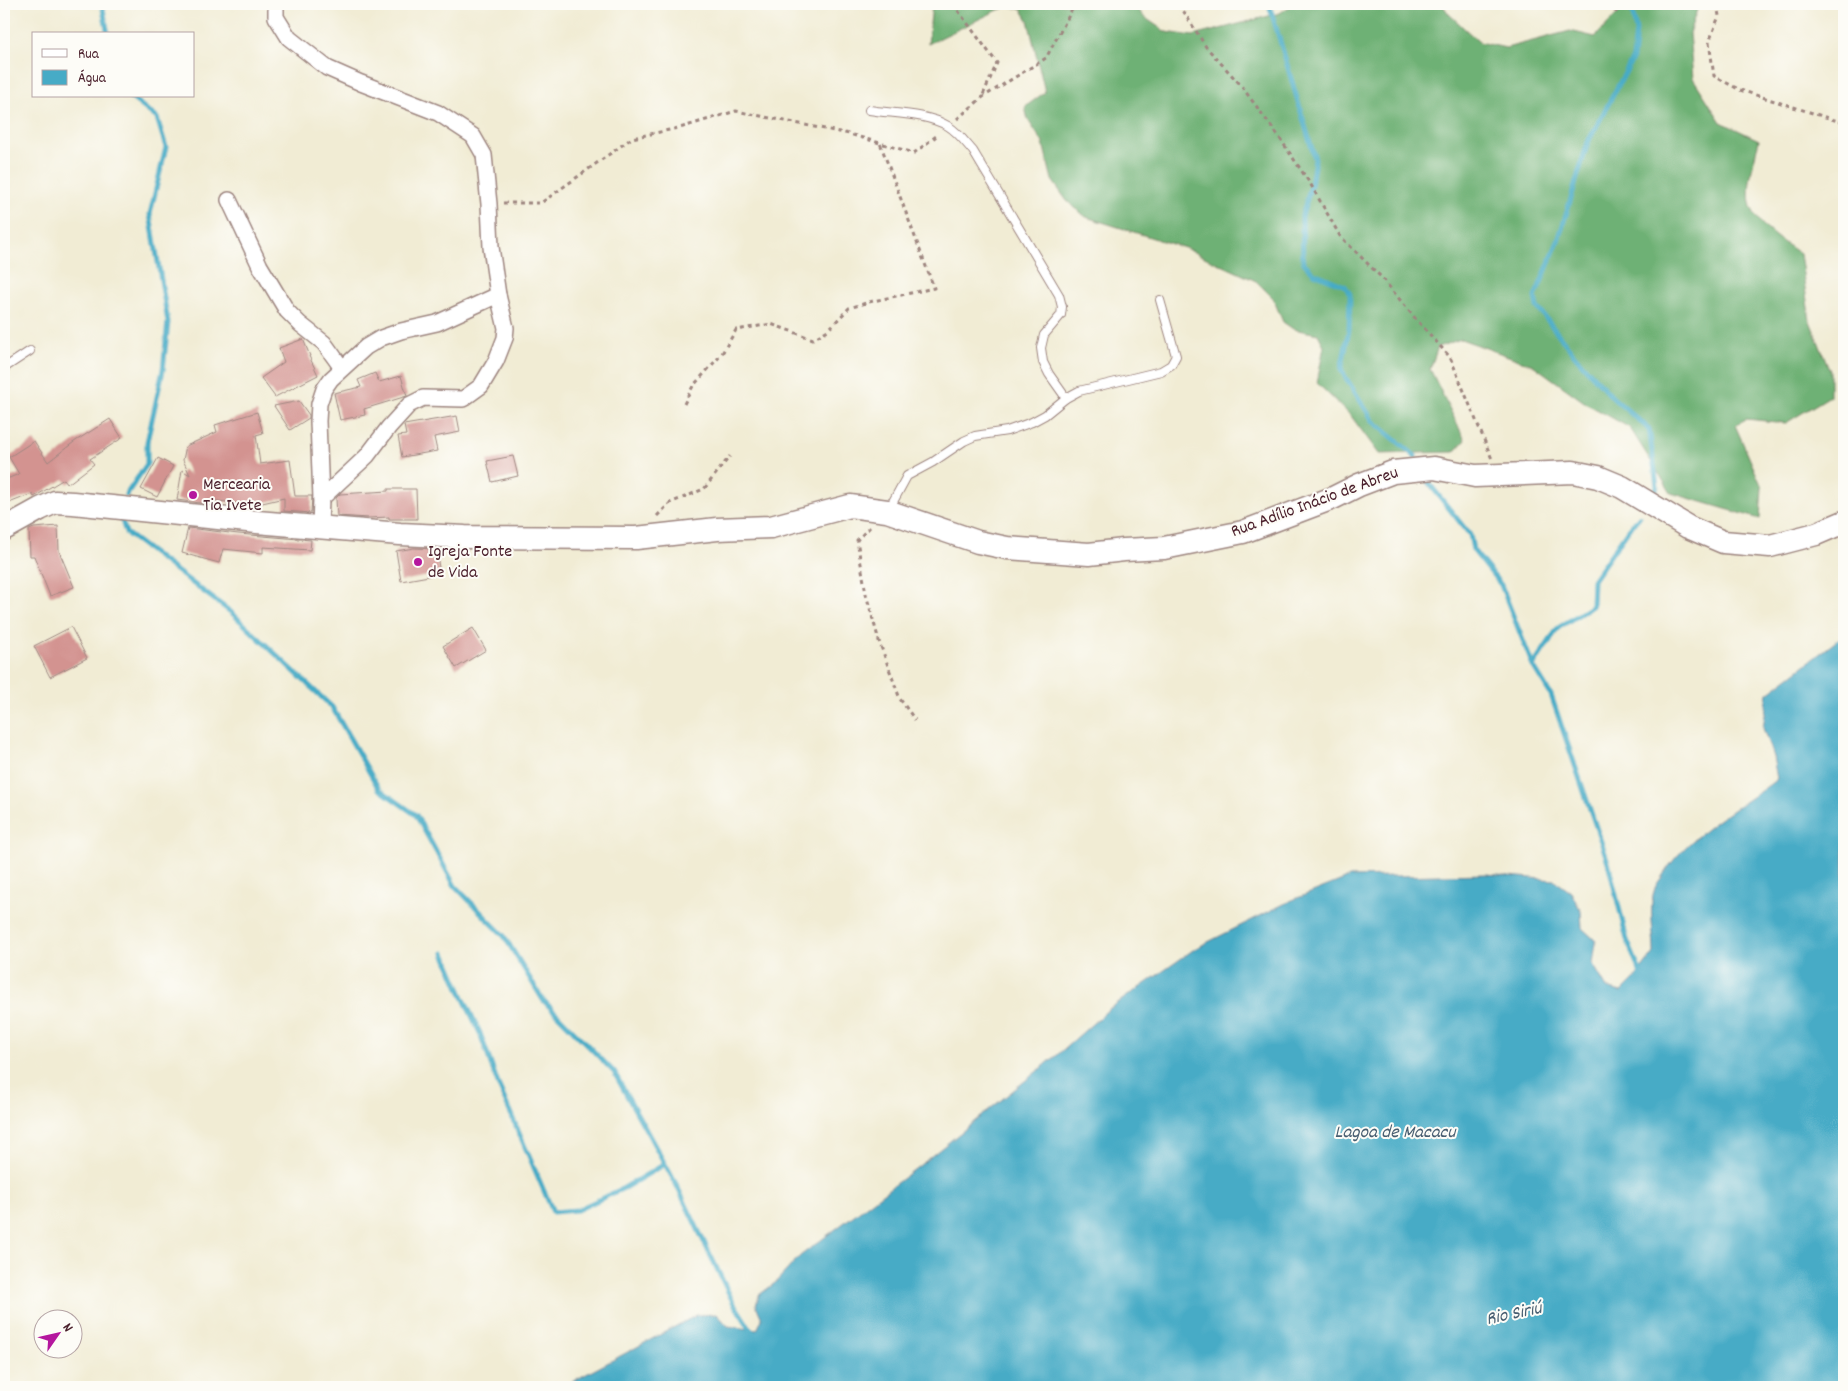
<svg xmlns="http://www.w3.org/2000/svg" width="1848" height="1391" font-family="Dekko,sans-serif">
  <rect width="100%" height="100%" fill="#fdfcf7"/>
  <filter id="ink" filterUnits="userSpaceOnUse"><feTurbulence type="fractalNoise" baseFrequency=".02" numOctaves="2"/><feDisplacementMap in="SourceGraphic" scale="10" xChannelSelector="R" yChannelSelector="G"/><feConvolveMatrix kernelMatrix="1 2 1 2 8 2 1 2 1" color-interpolation-filters="sRGB"/></filter>
  <filter id="wash" filterUnits="userSpaceOnUse"><feTurbulence type="fractalNoise" baseFrequency=".0096" numOctaves="4" result="noise"/><feDisplacementMap in="SourceGraphic" scale="20" xChannelSelector="R" yChannelSelector="G"/><feGaussianBlur stdDeviation="1.12" result="paint"/><feColorMatrix in="noise" values="0 0 0 0 0 0 0 0 0 0 0 0 0 0 0 0 0 1.4 0 .05"/><feComposite in="paint" operator="in"/></filter>
  <g filter="url(#wash)">
    <rect width="100%" height="100%" fill="#f1ecd4"/>
    <path fill="#6eb174" stroke="#5c6850" d="M932,4H1134L1144,17L1166,32L1193,36L1280,13L1293,4H1442L1449,14L1479,42L1506,48L1570,31L1595,37L1627,4H1699L1689,33L1693,78L1721,122L1759,140C1755,158 1744,192 1752,209C1761,229 1783,242 1800,254L1810,321L1830,371V396L1786,423L1746,419L1735,425L1762,487L1760,519L1671,493L1630,428L1587,404L1533,365L1461,339L1438,347L1430,369L1465,440L1454,452L1379,454L1351,416L1317,383L1324,346L1318,334L1293,329L1283,322L1273,298L1256,281L1185,248L1086,217L1067,201L1052,180L1043,143L1028,120L1025,107L1045,92L1028,20L1022,10L1010,6L998,10L928,44Z"/>
    <path fill="#46abc6" stroke="#486578" d="M1844,637V1387H562L697,1315L717,1314L728,1326L757,1330L762,1319L756,1305L759,1295L775,1283L800,1256L919,1166L1056,1056L1109,1009L1196,948L1290,901L1350,877L1486,874L1554,880L1571,892L1581,911L1582,928L1596,941L1593,964L1607,988L1621,992L1634,979L1654,953C1654,934 1648,905 1655,888C1656,884 1661,879 1663,875C1690,832 1738,809 1777,779L1773,757L1763,728L1768,693L1839,639Z"/>
    <g fill="none" stroke-linecap="round" stroke-linejoin="round">
      <g stroke="#46abc6" stroke-width="5">
        <path d="M102,4L108,34"/>
        <path d="M1269,4L1315,159L1311,185L1302,216L1303,262L1314,273L1345,286L1350,294L1349,330L1341,370L1373,421L1415,456"/>
        <path d="M1631,4L1636,31L1633,58L1588,142L1558,241L1535,297L1537,307L1576,357L1613,398L1649,429L1657,486L1654,495"/>
        <path d="M1428,482L1470,535L1473,550L1501,585L1533,666L1551,695L1608,862L1627,940L1642,976"/>
        <path d="M126,495L147,464V442L163,370L168,322L150,214L166,147L157,118L129,96"/>
        <path d="M120,515L126,533L232,613L332,707L379,789L416,815L455,886L504,936L543,1000L614,1072L676,1184L733,1302L753,1333"/>
        <path d="M1533,666L1558,628L1592,606L1593,580L1628,530L1639,517"/>
        <path d="M444,953L463,997L480,1033L498,1084L553,1212L577,1210L624,1188L665,1164"/>
      </g>
    </g>
    <g id="blocks">
      <g fill="#d39390">
        <path d="M303,339L310,356H309L318,375L275,397L261,378L284,362L279,348Z"/>
        <path d="M375,373L379,382L401,376L407,396L364,409L365,415L340,420L334,393L361,387L358,380Z"/>
        <path d="M299,401L309,415V418L290,430L274,406Z"/>
        <path d="M257,412L263,433L256,435L260,464L290,460L295,496H312L311,513L284,511V498L245,507V504L208,500V504L177,500L182,470L190,475L183,460L186,446L217,432L215,425Z"/>
        <path d="M457,416L460,432L434,437L437,451L402,457L398,436L406,435L404,425Z"/>
        <path d="M110,419L122,438L90,459L94,464L68,484L64,479L34,497L32,494L4,505V480L19,474L9,457L34,441L48,462L74,442Z"/>
        <path d="M513,456L518,476L492,482L487,461Z"/>
        <path d="M158,458L173,466L157,497L141,489Z"/>
        <path d="M388,489H416L417,519H389V517L369,518L337,516L336,498L340,494L388,491Z"/>
        <path d="M58,526L59,551L74,587L50,596L34,556H30L29,530L34,528Z"/>
        <path d="M188,528L238,534L311,540L310,550L263,547V553L223,549L219,563L182,553Z"/>
        <path d="M414,548L436,549L440,574L401,581L396,551Z"/>
        <path d="M71,627L87,658L50,677L34,646Z"/>
        <path d="M473,628L486,650L456,668L443,646Z"/>
      </g>
    </g>
  </g>
  <g filter="url(#ink)">
    <use href="#blocks" fill-opacity="0" stroke="#9e8680" stroke-width="1"/>
    <g fill="none" stroke-linecap="round" stroke-linejoin="round">
      <g stroke="#9e8680" stroke-width="10">
        <g id="lane">
          <path d="M869,110C894,114 926,113 948,126C958,132 965,142 973,151L1059,295L1062,307L1061,315L1044,335L1041,348L1043,362L1049,374L1066,398"/>
          <path d="M4,368L30,351"/>
          <path d="M889,509L907,476L933,462L964,441L975,436L1007,431L1032,422L1045,415L1066,398L1079,391L1161,371L1171,365L1176,356L1160,300"/>
        </g>
      </g>
      <g stroke="#9e8680" stroke-width="18">
        <g id="street">
          <path d="M276,4V17L289,38L327,68L361,83L438,113L473,136L484,155L489,204L491,247L498,295L506,328L505,338L496,361L481,386L463,399L423,398L409,405L389,427L367,456L321,499L320,526"/>
          <path d="M229,200L260,266L287,311L300,324L324,343L342,368"/>
          <path d="M321,499L318,421L319,404L324,389L331,379L366,347L381,338L401,331L437,323L498,295"/>
        </g>
      </g>
      <g stroke="#9e8680" stroke-width="25">
        <path id="secondary" d="M4,529L40,509L55,502L73,503L257,522L400,534L465,537L636,538L717,529L771,527L850,506L887,511L978,542L1007,548L1089,554L1124,550L1164,548L1243,532L1333,498L1359,485L1393,472L1434,468L1475,476L1573,472L1598,477L1622,487L1688,527L1723,542L1770,546L1816,534L1844,522"/>
      </g>
      <g stroke="#9e8680" stroke-width="3" stroke-dasharray="4 4" stroke-linecap="butt">
        <path d="M953,4L997,63L983,95"/>
        <path d="M1179,4L1206,47L1239,83L1277,134L1311,185L1340,236L1382,278L1415,318L1450,357L1492,459"/>
        <path d="M1599,4L1618,12L1625,4"/>
        <path d="M1717,4L1719,16L1709,42L1714,76L1740,90L1844,123"/>
        <path d="M957,119L983,97L1046,58L1075,4"/>
        <path d="M503,203H541L632,138L683,127L736,111L849,134L914,153L939,134"/>
        <path d="M684,404L693,386L721,355L736,330L771,324L813,339L828,330L849,308L873,301L934,288L880,143"/>
        <path d="M657,516L670,503L704,489L730,456"/>
        <path d="M870,527L857,540L866,594L879,641L900,699L915,720"/>
      </g>
      <use href="#lane" stroke="#fff" stroke-width="8"/>
      <use href="#street" stroke="#fff" stroke-width="15"/>
      <use href="#secondary" stroke="#fff" stroke-width="22"/>
    </g>
  </g>
  <g fill="#b5179e" stroke="#fdfcf7" stroke-width="2">
    <circle cx="193" cy="495" r="5"/>
    <circle cx="418" cy="562" r="5"/>
  </g>
  <g text-anchor="middle" dominant-baseline="central" stroke-width="4" stroke-linejoin="round" paint-order="stroke">
    <g font-size="18" fill="#4a1f2b" stroke="#fdfcf7" text-anchor="start">
      <text x="203" y="485">Mercearia<tspan x="203" dy="21">Tia Ivete</tspan></text>
      <text x="428" y="552">Igreja Fonte<tspan x="428" dy="21">de Vida</tspan></text>
    </g>
    <g font-size="18" fill="#4a1f2b" stroke="#fdfcf7">
      <text transform="translate(1315 503) rotate(-20)">Rua Adílio Inácio de Abreu</text>
    </g>
    <g font-size="19" font-style="italic" fill="#485e71" stroke="#fdfcf7">
      <text x="1395" y="1133">Lagoa de Macacu</text>
      <text transform="translate(1514 1315) rotate(-12)">Rio Siriú</text>
    </g>
  </g>
  <rect width="1848" height="1391" fill="none" stroke="#fdfcf7" stroke-width="20"/>
  <rect x="32" y="32" width="162" height="65" fill="#fdfcf7" stroke="#b5a4a5"/>
  <rect x="42" y="49" width="25" height="8" fill="#ffffff" stroke="#b5a4a5"/>
  <text x="78" y="58" font-size="15" fill="#4a1f2b">Rua</text>
  <rect x="42" y="70" width="25" height="15" fill="#46abc6" stroke="#b5a4a5"/>
  <text x="78" y="82" font-size="15" fill="#4a1f2b">Água</text>
  <g transform="translate(58 1334) rotate(56)"><circle r="24" fill="#fdfcf7" stroke="#b5a4a5"/>
  <path d="M0-4L9 19L0 12L-9 19Z" fill="#b5179e"/>
  <text y="-8" font-size="14" font-weight="bold" text-anchor="middle" fill="#4a1f2b">N</text>
  </g>
</svg>
